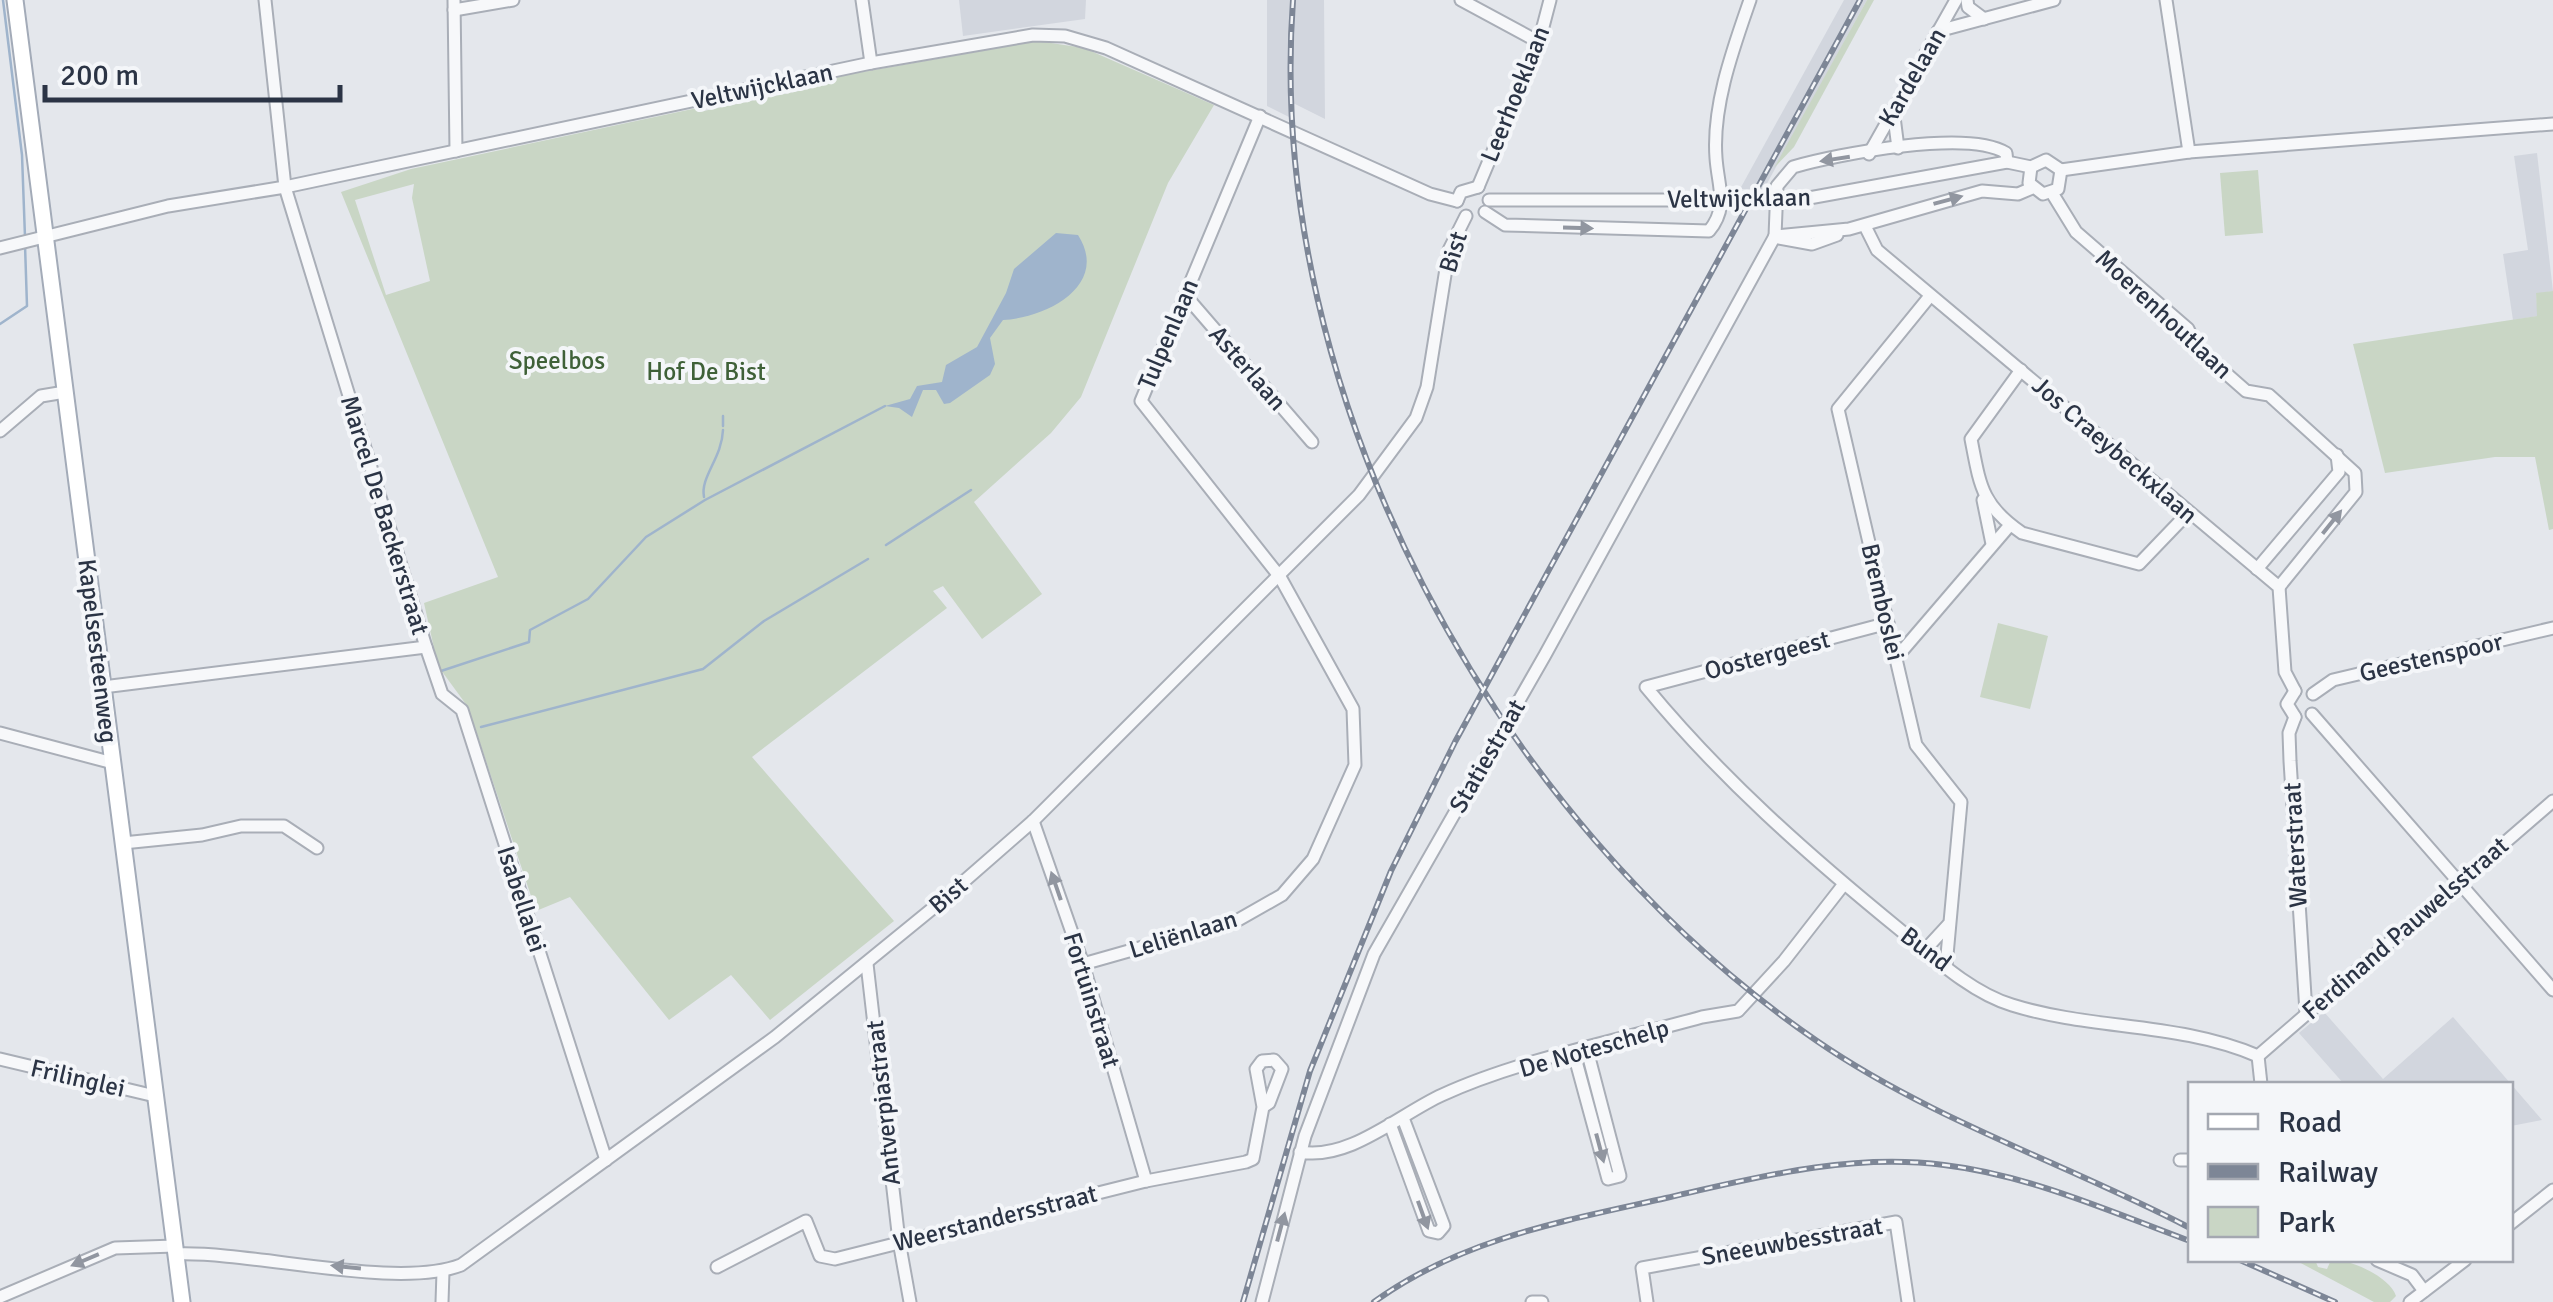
<svg xmlns="http://www.w3.org/2000/svg" width="2553" height="1302" font-family="Signika,sans-serif">
  <rect width="100%" height="100%" fill="#e4e7ec"/>
  <g fill="#d2d6de">
    <path d="M959,0H1086L1085,19L963,36Z"/>
    <path d="M1267,0H1324L1325,119L1289,101V117L1267,106Z"/>
    <path d="M1844,0H1867L1764,189H1740Z"/>
    <path d="M2537,153L2553,291L2536,294L2538,316L2513,320L2503,254L2528,250L2514,156Z"/>
    <path d="M2324,1012L2383,1079L2453,1017L2542,1120L2511,1126L2510,1084H2344L2299,1033Z"/>
  </g>
  <g fill="#c9d6c5" fill-rule="evenodd">
    <path d="M1867,0H1874L1794,147L1774,168Z"/>
    <path d="M1038,41L1084,48L1214,105L1168,183L1081,397L1051,433L974,502L1042,594L982,639L943,586L933,591L947,608L752,757L894,921L770,1020L731,975L669,1020L570,897L536,911L468,707L438,666L424,603L498,577L341,192L411,169L697,108L699,112L813,88L823,79ZM414,184L412,198L430,281L386,295L355,200Z"/>
    <path d="M2258,170L2263,233L2225,236L2220,173Z"/>
    <path d="M2553,291V529L2549,530L2535,457H2495L2385,473L2353,344L2537,316L2536,293Z"/>
    <path d="M1998,623L2048,636L2030,709L1980,697Z"/>
    <path d="M2295,1260H2315L2318,1267L2327,1269L2331,1260C2351,1259 2390,1277 2396,1296L2390,1302H2374Z"/>
  </g>
  <path fill="#9fb4cc" d="M1056,233L1078,235C1110,285 1047,318 1003,320L990,338L995,364L990,375L950,403L944,404L936,390H923L912,417L899,408L885,406L910,399L917,386L942,382L946,365L977,347L1006,293L1014,269Z"/>
  <g fill="none" stroke-linecap="round" stroke-linejoin="round">
    <g stroke="#9fb4cc" stroke-width="2.5">
      <path d="M3,0L22,155L25,237"/>
      <path d="M0,324L27,306L25,245"/>
      <path d="M723,416V426"/>
      <path d="M704,497C700,477 722,458 723,430"/>
      <path d="M886,545L971,490"/>
      <path d="M441,671L529,642L530,630L588,599L646,537L705,500L885,406"/>
      <path d="M481,727L703,669L764,621L868,559"/>
    </g>
    <g stroke="#a9aeb7" stroke-width="15">
      <g id="minor">
        <path d="M265,0L285,187L426,647L442,694L462,710L606,1160"/>
        <path d="M454,0L456,151"/>
        <path d="M862,0L871,63"/>
        <path d="M1461,0L1539,42"/>
        <path d="M1967,0L1968,7L1984,19"/>
        <path d="M2166,0L2189,152"/>
        <path d="M454,10L513,0"/>
        <path d="M1938,31L2054,0"/>
        <path d="M1893,109L1898,148"/>
        <path d="M1869,154L1956,0"/>
        <path d="M2031,167L2029,183L2043,194L2058,189L2061,170"/>
        <path d="M2061,170L2189,152L2553,124"/>
        <path d="M1478,187L1539,42L1550,0"/>
        <path d="M2052,193L2076,232L2188,329L2197,348L2246,391L2269,395L2355,473L2356,492L2279,587"/>
        <path d="M1489,200H1697"/>
        <path d="M1798,200L2007,162L2031,167L2046,160L2061,170"/>
        <path d="M1457,201L1461,192L1478,187"/>
        <path d="M1485,212L1505,225L1709,231C1729,207 1718,187 1716,158C1712,106 1733,49 1750,0"/>
        <path d="M1865,226L1877,250L2279,587L2285,672L2295,691"/>
        <path d="M1775,236L1777,186L1793,167C1838,154 1968,129 2006,153L2007,162"/>
        <path d="M1775,236L1849,229L1982,191L2018,194L2032,188"/>
        <path d="M1779,238L1812,244L1837,235"/>
        <path d="M0,248L168,206L285,187L871,63L1033,35L1065,36L1106,48L1430,194L1457,201"/>
        <path d="M1185,295L1312,442"/>
        <path d="M1930,296L1838,409L1916,745L1961,802L1946,966"/>
        <path d="M2021,370L1971,439C1980,485 1981,505 2022,533L2139,564L2187,514"/>
        <path d="M0,431L41,396L65,392"/>
        <path d="M1983,500L1992,544"/>
        <path d="M2257,569L2339,472L2337,455"/>
        <path d="M1888,623L1646,687C1721,778 1807,854 1899,929C1932,956 1971,993 2012,1005C2092,1030 2179,1022 2258,1056"/>
        <path d="M1896,658L2010,525"/>
        <path d="M103,687L426,647"/>
        <path d="M2295,691L2287,704L2295,717"/>
        <path d="M2313,694L2333,680L2553,628"/>
        <path d="M2312,714L2553,990"/>
        <path d="M2295,717L2289,733L2290,761L2306,1012"/>
        <path d="M0,733L113,763"/>
        <path d="M1033,821L1083,964L1146,1181"/>
        <path d="M123,843L202,835L241,826H284L317,848"/>
        <path d="M1925,950L1948,925"/>
        <path d="M867,964L899,1241L910,1302"/>
        <path d="M1083,964L1238,920L1282,895L1313,859L1355,765L1353,709L1280,577L1141,401L1260,116"/>
        <path d="M1574,1054L1608,1179L1620,1176L1587,1050"/>
        <path d="M2258,1056L2553,801"/>
        <path d="M2258,1056L2261,1084"/>
        <path d="M0,1059L155,1096"/>
        <path d="M1390,1124L1429,1231L1438,1233L1444,1226L1403,1118"/>
        <path d="M1300,1152C1349,1161 1400,1114 1442,1095C1518,1060 1620,1040 1702,1017L1738,1011L1784,961L1844,884"/>
        <path d="M2180,1160H2190"/>
        <path d="M2510,1224L2553,1190"/>
        <path d="M176,1254C254,1251 396,1290 461,1265L775,1037L938,904L1033,821L1359,495L1416,418L1427,387L1449,250L1466,216"/>
        <path d="M2377,1260L2412,1275L2424,1291"/>
        <path d="M717,1267L806,1221L820,1256L835,1259L1146,1181L1246,1162L1253,1159L1263,1107L1269,1103L1282,1069L1274,1060L1262,1061L1256,1069L1263,1107"/>
        <path d="M0,1297L115,1248L175,1246"/>
        <path d="M442,1302L443,1272"/>
        <path d="M1262,1302L1305,1136L1374,954L1545,655L1775,236"/>
        <path d="M1532,1302H1542"/>
        <path d="M1647,1302L1642,1268L1896,1222L1908,1302"/>
        <path d="M2410,1302L2465,1260"/>
      </g>
    </g>
    <g stroke="#a3abb8" stroke-width="19">
      <path id="major" d="M15,0L182,1302"/>
    </g>
    <use href="#minor" stroke="#f7f8fa" stroke-width="11"/>
    <use href="#major" stroke="#fff" stroke-width="15"/>
    <g stroke="#7d8696" stroke-width="6">
      <g id="rail">
        <path d="M1293,0C1264,395 1495,820 1817,1041C1932,1120 2067,1164 2190,1228"/>
        <path d="M2240,1260L2335,1302"/>
        <path d="M1243,1302L1310,1071L1391,871L1455,742L1860,0"/>
        <path d="M1374,1302C1461,1239 1563,1221 1666,1198C1758,1177 1849,1153 1944,1165C2029,1175 2111,1212 2190,1241"/>
      </g>
    </g>
    <use href="#rail" stroke="#f4f6f9" stroke-width="2.5" stroke-dasharray="8" stroke-linecap="butt"/>
    <g stroke="#a9aeb7" stroke-width="15" stroke-linecap="butt">
      <path id="minor-bridge" d="M1697,200H1798"/>
    </g>
    <use href="#minor-bridge" stroke="#f7f8fa" stroke-width="11"/>
  </g>
  <defs><path id="oneway-solid" d="M-6-.8H1V-3.2L6.5 0L1 3.2V.8H-6Z" transform="scale(2.5)"/></defs>
  <g fill="#9196a0">
    <use href="#oneway-solid" transform="translate(1835 159) rotate(171)"/>
    <use href="#oneway-solid" transform="translate(1948 200) rotate(-15)"/>
    <use href="#oneway-solid" transform="translate(1578 228) rotate(2)"/>
    <use href="#oneway-solid" transform="translate(2332 522) rotate(-51)"/>
    <use href="#oneway-solid" transform="translate(1056 886) rotate(-109)"/>
    <use href="#oneway-solid" transform="translate(1600 1148) rotate(75)"/>
    <use href="#oneway-solid" transform="translate(1423 1215) rotate(70)"/>
    <use href="#oneway-solid" transform="translate(1281 1227) rotate(-75)"/>
    <use href="#oneway-solid" transform="translate(85 1260) rotate(157)"/>
    <use href="#oneway-solid" transform="translate(346 1267) rotate(-174)"/>
  </g>
  <g text-anchor="middle" dominant-baseline="central" stroke-width="8" stroke-linejoin="round" paint-order="stroke">
    <g font-size="25" fill="#2b3445" stroke="#f4f6f9">
      <text transform="translate(1912 77) rotate(-60)">Kardelaan</text>
      <text transform="translate(762 86) rotate(-12)">Veltwijcklaan</text>
      <text transform="translate(1515 94) rotate(-68)">Leerhoeklaan</text>
      <text transform="translate(1739 198) rotate(-1)">Veltwijcklaan</text>
      <text transform="translate(1453 252) rotate(-73)">Bist</text>
      <text transform="translate(2164 314) rotate(43)">Moerenhoutlaan</text>
      <text transform="translate(1168 334) rotate(-67)">Tulpenlaan</text>
      <text transform="translate(1248 368) rotate(49)">Asterlaan</text>
      <text transform="translate(2115 450) rotate(41)">Jos Craeybeckxlaan</text>
      <text transform="translate(385 515) rotate(73)">Marcel De Backerstraat</text>
      <text transform="translate(1883 602) rotate(77)">Bremboslei</text>
      <text transform="translate(98 651) rotate(83)">Kapelsesteenweg</text>
      <text transform="translate(1767 655) rotate(-15)">Oostergeest</text>
      <text transform="translate(2431 657) rotate(-13)">Geestenspoor</text>
      <text transform="translate(1487 756) rotate(-60)">Statiestraat</text>
      <text transform="translate(2295 845) rotate(-93)">Waterstraat</text>
      <text transform="translate(948 895) rotate(-41)">Bist</text>
      <text transform="translate(522 899) rotate(72)">Isabellalei</text>
      <text transform="translate(2405 928) rotate(-41)">Ferdinand Pauwelsstraat</text>
      <text transform="translate(1183 934) rotate(-17)">Leliënlaan</text>
      <text transform="translate(1926 949) rotate(37)">Bund</text>
      <text transform="translate(1092 1000) rotate(73)">Fortuinstraat</text>
      <text transform="translate(1594 1048) rotate(-16)">De Noteschelp</text>
      <text transform="translate(78 1078) rotate(13)">Frilinglei</text>
      <text transform="translate(883 1103) rotate(-96)">Antverpiastraat</text>
      <text transform="translate(995 1218) rotate(-14)">Weerstandersstraat</text>
      <text transform="translate(1792 1241) rotate(-10)">Sneeuwbesstraat</text>
    </g>
    <g font-size="25" fill="#3f6138" stroke="#f4f6f9">
      <text x="557" y="360">Speelbos</text>
      <text x="706" y="371">Hof De Bist</text>
    </g>
  </g>
  <rect x="2188" y="1082" width="325" height="180" fill="#f4f6f9" stroke="#a4a8b1" stroke-width="2.5"/>
  <rect x="2208" y="1114" width="50" height="15" fill="#ffffff" stroke="#a4a8b1" stroke-width="2.5"/>
  <text x="2278" y="1132" font-size="30" fill="#2b3445">Road</text>
  <rect x="2208" y="1164" width="50" height="15" fill="#7d8696" stroke="#a4a8b1" stroke-width="2.5"/>
  <text x="2278" y="1182" font-size="30" fill="#2b3445">Railway</text>
  <rect x="2208" y="1207" width="50" height="30" fill="#c9d6c5" stroke="#a4a8b1" stroke-width="2.5"/>
  <text x="2278" y="1232" font-size="30" fill="#2b3445">Park</text>
  <path d="M45 85v15h295v-15" fill="none" stroke="#2b3445" stroke-width="5"/>
  <text x="60" y="85" font-size="30" fill="#2b3445" stroke="#f4f6f9" stroke-width="8" paint-order="stroke">200 m</text>
</svg>
